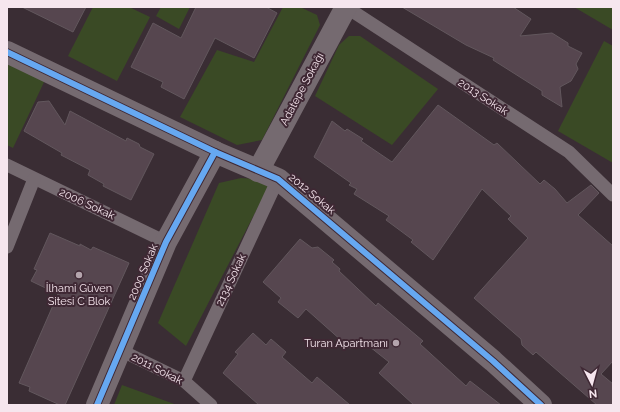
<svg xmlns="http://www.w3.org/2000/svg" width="620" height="412" font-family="Raleway,sans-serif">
  <rect width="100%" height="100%" fill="#3a2d34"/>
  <g fill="#3a4a25">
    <path d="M93,7H129L150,17L117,81L68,56Z"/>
    <path d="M161,7H190L179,29L156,16Z"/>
    <path d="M283,7H300L317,15L320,25L262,140L237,145L180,117L217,50L254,62Z"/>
    <path d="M574,7H613V30Z"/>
    <path d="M349,36H360L438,89L392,145L315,96L339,45Z"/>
    <path d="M604,41L613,46V163L558,131Z"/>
    <path d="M7,63L45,80L13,148L7,145Z"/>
    <path d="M241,178L256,179L269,186L186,346L158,323L219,183Z"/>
    <path d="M122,385L177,405H114Z"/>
  </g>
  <g fill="#56464f" stroke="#62575d">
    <path d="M22,7H86L73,32Z"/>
    <path d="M196,7H266L277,13L254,58L215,38L184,99L161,87L163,82L131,67L153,23L181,38Z"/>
    <path d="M402,7H513L531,19L520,36L552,33L568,43V46L582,53L576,64L578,69L571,81L560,87L562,107L542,95V91L493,60L494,58L466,45Z"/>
    <path d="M49,101L65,125L70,111L126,141L127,138L139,144L140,147L154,154L131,200L103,186L104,184L88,175L90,170L61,155L62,153L24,131L38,102Z"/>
    <path d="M438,105L494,145L497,143L540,184L544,180L555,189L567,203L591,185L599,193L578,215L613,246V361L601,374L613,384V405H597L536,352L533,355L522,345L521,339L474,298L528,238L508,219L511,216L482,189L433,260L411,242L413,240L386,220L389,216L354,194L357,189L349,185L351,183L314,157L332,121L345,131L347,129L363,139L361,141L392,162Z"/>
    <path d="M50,233L80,246V244L91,250L93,247L129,263L65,405H60L29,391L30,387L19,383L58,294L31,281L37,270L34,269Z"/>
    <path d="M300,239L312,248L318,247L334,260L332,262L340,269L339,271L376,306L378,303L423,341L420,344L466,386L470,381L501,405H414L379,373L389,362L360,339L351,349L306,309L298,318L278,302L281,298L263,282Z"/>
    <path d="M253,333L266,345L271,339L286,352L282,357L312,383L317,377L350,405H259L223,373L238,354L235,352Z"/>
  </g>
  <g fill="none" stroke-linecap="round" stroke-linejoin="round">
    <g stroke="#756a70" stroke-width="13">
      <path d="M346,7L569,152L613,195"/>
      <path d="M7,165L166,242"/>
      <path d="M7,247L34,179"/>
      <path d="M120,350L184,381L211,405"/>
      <path d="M184,381L278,179"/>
    </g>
    <g stroke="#756a70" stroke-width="22">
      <path d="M7,52L215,152L278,179L493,361L541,405"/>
      <path d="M258,171L346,7"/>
      <path d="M97,405L166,242L215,152"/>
    </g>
    <g stroke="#3f2834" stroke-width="8">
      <g id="cycleway">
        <path d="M7,52L215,152L278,179L493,361L541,405"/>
        <path d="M97,405L166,242L215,152"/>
      </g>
    </g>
    <use href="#cycleway" stroke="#66a8f1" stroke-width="6"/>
  </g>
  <g fill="#b4a5ad" stroke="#3f2834" stroke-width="1.5">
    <circle cx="79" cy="275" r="4"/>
    <circle cx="396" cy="343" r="4"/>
  </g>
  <g text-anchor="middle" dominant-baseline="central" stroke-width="4" stroke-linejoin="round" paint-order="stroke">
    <g font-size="11" fill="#f6e6ee" stroke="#3f2834">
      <text transform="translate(302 89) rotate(-62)">Adatepe Sokağı</text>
      <text transform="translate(483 97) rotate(33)">2013 Sokak</text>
      <text transform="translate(312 194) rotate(40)">2012 Sokak</text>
      <text transform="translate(87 204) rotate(25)">2006 Sokak</text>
      <text transform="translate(143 272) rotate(-67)">2000 Sokak</text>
      <text transform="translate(231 280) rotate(-65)">2134 Sokak</text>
      <text transform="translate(157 369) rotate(27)">2011 Sokak</text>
    </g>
    <g font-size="11" fill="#f6e6ee" stroke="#3f2834">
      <text x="79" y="288">İlhami Güven<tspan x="79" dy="13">Sitesi C Blok</tspan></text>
      <text x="388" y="343" text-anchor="end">Turan Apartmanı</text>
    </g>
  </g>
  <rect width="620" height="412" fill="none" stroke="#f6e6ee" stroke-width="16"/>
  <g transform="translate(592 384) rotate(174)" stroke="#3f2834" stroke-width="3" paint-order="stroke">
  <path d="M0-3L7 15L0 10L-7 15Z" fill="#f6e6ee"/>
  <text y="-6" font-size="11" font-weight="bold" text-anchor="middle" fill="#f6e6ee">N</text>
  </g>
</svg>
